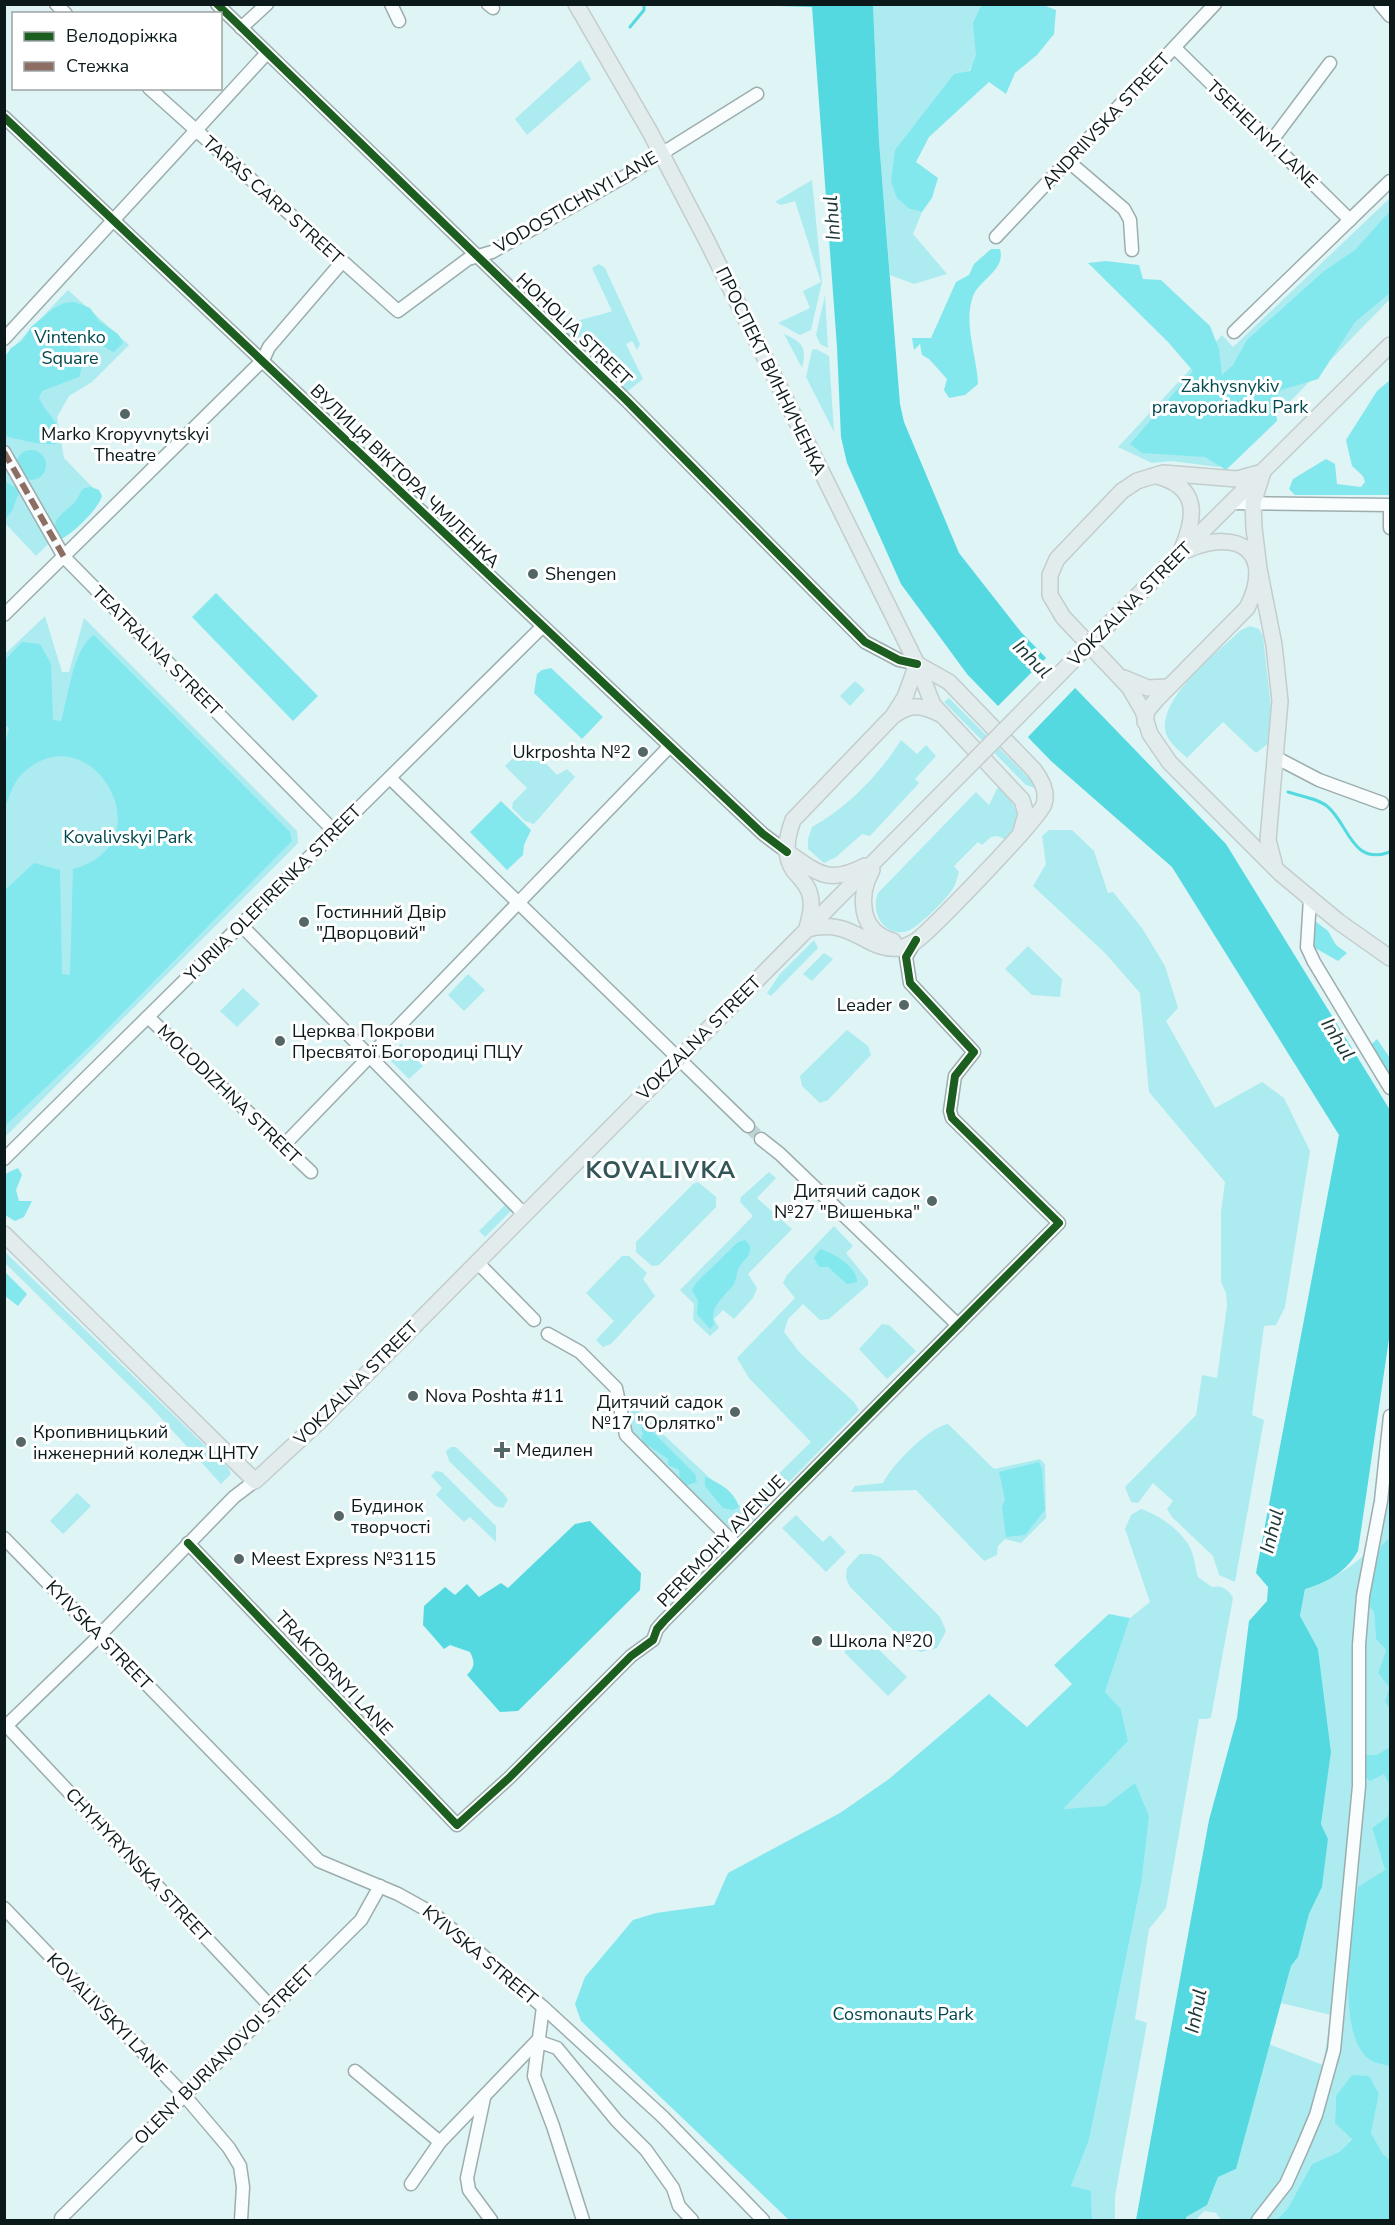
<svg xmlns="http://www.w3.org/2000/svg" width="1395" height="2225" font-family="'Nunito Sans',sans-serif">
  <rect width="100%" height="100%" fill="#dff4f5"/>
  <g fill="#acecf1">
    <path d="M873,5H982C970,31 979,31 976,55C972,79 926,115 908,133L910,209L922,212L913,234L947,274L914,284L890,275L879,141Z"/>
    <path d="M580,60L591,79L527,135L515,119Z"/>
    <path d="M812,180L822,282L811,330L800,335L778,323L810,308L803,291L821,282L795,201L781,205L775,202Z"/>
    <path d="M1390,198V299L1231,462L1218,467L1171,461L1152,463L1118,447L1222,335L1233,347Z"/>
    <path d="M599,264L605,268L640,344L637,350L632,341L626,344L643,379L628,391H625L563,334C569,318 598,317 612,311L592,268Z"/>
    <path d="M68,290L129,345L92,382L69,396L57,417L64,458L99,494L36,556L5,523L4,357Z"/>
    <path d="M825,295L828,348L820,344L816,335Z"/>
    <path d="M784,334C803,342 807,348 802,368Z"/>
    <path d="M816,349L829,356L834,432L806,377L812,350Z"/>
    <path d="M45,616L62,672H69L84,618L297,831L298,843L5,1137V654Z"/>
    <path d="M1250,626L1259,629L1263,636L1271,708L1269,743L1256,753L1223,722L1187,758C1180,751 1169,743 1166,733C1157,698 1218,652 1241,630Z"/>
    <path d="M855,681L865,690L850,706L840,696Z"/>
    <path d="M949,698L1031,780L1035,788L1026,785L944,702Z"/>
    <path d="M901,740L917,754L926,745L936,756L915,779L919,783L870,836L862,834L836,857L824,863L808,849V839L812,827C847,808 880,774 901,740Z"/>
    <path d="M527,744L557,775L567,769L575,777L534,824L525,821L512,808L513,802L527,788L505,766Z"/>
    <path d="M999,785C1012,800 1031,826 1004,839L998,836L991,837L982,845L978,842L954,866L959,872C957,877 956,885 952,890C946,900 918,927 908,931C884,938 870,912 878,893L976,792L989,805Z"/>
    <path d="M1049,830H1072L1094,851L1108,893L1113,892L1142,928L1165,966L1178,1008L1166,1021L1215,1108L1262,1082L1284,1098L1310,1151L1285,1307L1276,1325L1264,1326L1252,1415L1264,1420L1235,1582L1219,1575L1213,1556L1172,1517L1167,1509L1173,1501L1153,1483L1138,1503L1131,1502L1125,1487L1196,1415L1202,1375L1217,1378L1227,1306L1226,1293L1221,1282V1212L1225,1182L1149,1092L1140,993L1105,953L1033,886L1046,864L1042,836Z"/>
    <path d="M814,940L818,948L771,996L767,993L780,974Z"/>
    <path d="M1028,946L1062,979L1060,997L1032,995L1005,969Z"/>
    <path d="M824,953L833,959L812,981L803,974Z"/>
    <path d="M468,974L485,990L464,1011L448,995Z"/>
    <path d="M243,988L260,1004L237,1027L220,1011Z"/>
    <path d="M847,1030L868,1046L871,1055L828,1100L820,1103L802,1086L800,1076Z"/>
    <path d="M401,1044L423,1066L409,1079L387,1057Z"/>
    <path d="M769,1172L776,1178L757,1198L792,1229L748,1274L757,1288L753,1298L734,1319L723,1310L714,1319L719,1328L710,1336L693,1320L694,1304L680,1290L753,1216L740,1202L741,1197Z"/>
    <path d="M698,1182L716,1197V1207L659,1265L652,1266L636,1252V1242L693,1184Z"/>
    <path d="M507,1203L512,1210L485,1237L479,1231Z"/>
    <path d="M834,1226L853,1246L846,1253L868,1280V1285L829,1319L820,1320L803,1304L788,1319L784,1332L800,1353L854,1402L859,1410L754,1518L741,1530L729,1531L631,1433C629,1423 627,1415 634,1407L743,1509L811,1442L749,1378L737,1358L795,1298L783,1283L787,1275Z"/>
    <path d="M4,1251L228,1468L231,1474L221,1484L150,1406L5,1263Z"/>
    <path d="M622,1256H629L647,1273L643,1279L655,1296L611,1344L603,1347L596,1340L614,1321L586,1293Z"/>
    <path d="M882,1324L889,1325L916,1351L887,1379L859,1349Z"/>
    <path d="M948,1424L994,1469L1040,1459L1045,1464L1046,1518L1021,1543L1005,1539L998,1546L997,1555L984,1561L916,1490L851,1492L855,1486L883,1483C891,1466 929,1427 948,1424Z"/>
    <path d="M1390,1446V1537L1381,1546L1373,1567L1356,1590L1374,1612L1376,1639L1386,1650L1378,1673L1389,1687L1385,1702L1390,1709V1747L1376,1755L1390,1786L1388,1816L1372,1828L1385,1870L1368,2058L1390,2067V2160L1383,2154L1371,2133L1379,2094L1336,2096L1335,2122L1352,2138L1339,2152L1312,2164L1288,2208L1277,2220H1221L1216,2213L1204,2211L1196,2220H1186V2217L1207,2204L1218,2177L1236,2169L1269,2044L1323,2065L1331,2015L1281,2003L1291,1966L1298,1957L1309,1914L1322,1887L1328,1839L1321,1824L1331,1751L1318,1649L1300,1617L1305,1589C1328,1582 1371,1559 1378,1534C1386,1507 1386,1474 1390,1446Z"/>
    <path d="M451,1447H456L503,1493L508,1500L503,1508L495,1506L449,1461L446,1451Z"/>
    <path d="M436,1471L442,1472L496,1526V1542L470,1517L464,1522L436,1495L442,1488L431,1476Z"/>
    <path d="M77,1493L91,1506L63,1534L50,1521Z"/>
    <path d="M1141,1509C1159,1515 1183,1531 1191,1550C1195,1558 1195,1568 1198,1577L1212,1587C1222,1585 1228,1589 1233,1598L1211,1717L1208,1719H1199L1166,1908L1149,1929L1135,2019L1147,2023L1115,2196V2220H1092L1091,2192L1071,2186L1089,2140L1141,1884L1135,1784L1105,1807L1062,1809L1128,1741L1121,1709L1105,1692L1130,1618L1150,1602L1125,1529L1131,1515Z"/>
    <path d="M796,1515L823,1542L830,1535L846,1552L826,1572L782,1528Z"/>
    <path d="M860,1554H870L880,1557L940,1617L946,1631L937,1648L921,1652L910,1647L850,1587L846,1578L847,1568Z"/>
    <path d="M863,1634L907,1677L888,1696L844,1652Z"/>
  </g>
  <g fill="#83e7ee">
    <path d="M982,4L1043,5L1056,10L1054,34L1037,55L1015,73L1006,94L989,82L929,137L916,162L938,178L932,198L922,212L910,209L897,198L891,182L895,150L954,74L970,71L976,55L973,23Z"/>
    <path d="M1390,211V293L1355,322L1318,379L1281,390L1275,399L1277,421L1226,470L1205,457L1142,453L1130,444L1193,371L1168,342L1088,263L1106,261L1139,265L1143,279L1161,280L1210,326L1219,349L1222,375L1233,365L1247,340L1324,271L1355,250Z"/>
    <path d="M991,249H1000C1006,270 980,279 973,296C963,324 977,356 978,384L965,395L949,398L944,390L947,379L929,359L922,355L920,344L914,350L912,338H931L956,282L969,275L974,264Z"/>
    <path d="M75,302L90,308L99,321L118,334L123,343L114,352C101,348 96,334 81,332L76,335C80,352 86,359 79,377L42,391L39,398C46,415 66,424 56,444C47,446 15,439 5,436V357L11,348L22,341L31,327L54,308L64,303Z"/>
    <path d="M1390,380V495H1295L1289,489L1293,479L1326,459L1335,464L1337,484L1361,487L1365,482L1363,476L1352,466L1346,440L1377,391Z"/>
    <circle cx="31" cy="465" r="15"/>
    <path d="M4,481L20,490L12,511L5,519Z"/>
    <path d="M91,487L99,490L102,496C99,508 73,534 61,539L56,536C51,518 63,514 73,504C78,500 79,493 84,488Z"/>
    <path d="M216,593L318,696L293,721L192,617Z"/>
    <path d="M94,635L290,832L292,841L95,1041L5,1126V890L34,863L60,870L62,974L70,975L73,869C170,844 89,707 21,775C12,784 10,797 5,806V744L9,728L5,725V660L22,642L40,644L51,664L53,720L61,721C68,698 73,648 94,635Z"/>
    <path d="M551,668L603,717L582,739L534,693L537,674L542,670Z"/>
    <path d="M501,801L531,830L524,845L523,855L507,870L470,832Z"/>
    <path d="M1311,918L1328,931L1336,945L1347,953L1338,961L1310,945Z"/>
    <path d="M1377,1039L1390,1058V1084L1370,1046Z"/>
    <path d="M18,1168L22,1175L16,1190L19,1201H32L24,1217L15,1221L5,1215V1174Z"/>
    <path d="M745,1240L750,1246C751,1257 745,1258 740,1266C736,1271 737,1279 734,1284C724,1297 709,1307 714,1325L710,1329L697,1314L698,1301L692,1290L696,1283L738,1242Z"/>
    <path d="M820,1249C833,1253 858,1267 857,1282L847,1284L828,1267H819L814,1258Z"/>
    <path d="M4,1271L27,1294L18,1306L5,1296Z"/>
    <path d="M646,1425L695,1474L697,1482L685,1486L680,1482L679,1470L668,1465V1459L649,1446L644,1445L641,1437L643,1434L641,1427Z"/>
    <path d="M1039,1462L1042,1469L1045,1510L1025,1535L1006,1537L1002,1507L1005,1499L999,1472Z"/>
    <path d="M705,1477C720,1483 734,1491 739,1507L733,1510L723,1508L705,1486Z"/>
    <path d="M1390,1537V1709L1385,1702L1389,1687L1378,1673L1386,1650L1376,1639L1374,1612L1356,1590L1373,1567L1381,1546Z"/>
    <path d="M1109,1614L1130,1618L1105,1692L1121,1709L1128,1741L1063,1809L1105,1806L1135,1783L1149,1816L1141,1884L1089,2140L1071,2186L1091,2191L1092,2220H789L581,2021L575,2004L585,1977L633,1920L656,1913L714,1905L728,1873L840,1813L889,1779L989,1694L1027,1727L1072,1684L1054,1665Z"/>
    <path d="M1390,1747V2067C1384,2064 1374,2063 1369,2059C1334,2032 1353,1925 1358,1887L1385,1870L1372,1828L1388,1816L1390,1786L1384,1774L1370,1781L1364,1776L1365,1755H1376Z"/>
    <path d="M1352,2075L1369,2076L1379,2094L1371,2133L1383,2154L1390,2160V2220H1277L1288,2208L1312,2164L1339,2152L1352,2139L1335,2123L1336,2096Z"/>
  </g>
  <g fill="#54d9e1">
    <path d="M749,5H873L879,141L900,404L904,422L959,553L1021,632L1226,844L1390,1110V1332L1358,1551C1346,1572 1328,1582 1305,1589L1300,1616L1318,1649L1331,1752L1321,1824L1328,1839L1322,1887L1309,1914L1298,1957L1291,1966L1236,2169L1218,2177L1207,2205L1186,2217V2220H1136L1209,1820L1237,1718L1249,1621L1267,1601L1268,1587L1256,1573L1339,1135L1172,867L1051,761L967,674L901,584L847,463L841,437L837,347L812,7Z"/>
    <path d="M590,1521L641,1573L640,1590L518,1711L500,1712L467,1675C475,1667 475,1662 470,1652L450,1645L444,1649L423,1625L424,1606L445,1587L455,1595L467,1584L479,1597L501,1583L508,1588L575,1524Z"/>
  </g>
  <path fill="#dff4f5" d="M1048,656L1077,686L1026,739L996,708Z"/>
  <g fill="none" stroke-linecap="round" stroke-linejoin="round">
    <g stroke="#54d9e1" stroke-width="3">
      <path d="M630,27L644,10V4"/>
      <path d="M1288,792C1300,796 1320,799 1328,807C1349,825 1352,866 1390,852"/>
    </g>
    <path stroke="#bfd3d4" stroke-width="12" stroke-dasharray="12 6" stroke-linecap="butt" d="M748,1126L761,1139"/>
    <g stroke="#9cadae" stroke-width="15">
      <g id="minor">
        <path d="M56,4L66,14"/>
        <path d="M217,4L626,400L865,642L899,660L917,664"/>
        <path d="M391,4L399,21"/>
        <path d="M488,4L493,8"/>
        <path d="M1380,4L1390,16"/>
        <path d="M241,28L267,4"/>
        <path d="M1175,48L1350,220"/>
        <path d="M149,88L398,311L468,259L492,252L629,174L757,94"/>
        <path d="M4,117L763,834L787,852"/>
        <path d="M1270,143L1330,63"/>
        <path d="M1068,161L1124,209L1130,220L1132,250"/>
        <path d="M996,237L1215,4"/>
        <path d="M1234,332L1390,181"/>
        <path d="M4,339L267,53"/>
        <path d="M4,452L64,557L335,832"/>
        <path d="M1232,503L1390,505V528"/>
        <path d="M4,615L263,360L269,347L342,262"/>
        <path d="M1275,757L1319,780L1382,803"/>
        <path d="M390,778L748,1126"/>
        <path d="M1310,899L1307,947L1314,962L1390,1088"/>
        <path d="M241,925L524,1214"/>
        <path d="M148,1017L311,1172"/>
        <path d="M761,1139L780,1154L958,1325"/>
        <path d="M283,1146L669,747"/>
        <path d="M4,1159L541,628"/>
        <path d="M477,1262L534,1320"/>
        <path d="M548,1334L580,1352L616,1388L626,1435L737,1546"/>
        <path d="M4,1538L319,1861L398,1894L434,1914L543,2007L663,2117L763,2220"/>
        <path d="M188,1543L457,1825L509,1778L631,1656L653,1640L657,1629L664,1621L1059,1223L952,1118L950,1111L955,1076L974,1052L910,983L906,957L916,940"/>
        <path d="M4,1723L271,2007"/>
        <path d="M4,1728L93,1642L234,1497L255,1481"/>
        <path d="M4,1908L184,2095L229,2148L240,2166L243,2187L241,2220"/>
        <path d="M543,2007L534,2076L553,2126L583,2220"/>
        <path d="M355,2071L440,2142"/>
        <path d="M484,2098L467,2178L469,2190L491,2220"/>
        <path d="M411,2184L440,2142L537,2041L557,2048L617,2121L646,2150L673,2188L679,2206L692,2220"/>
        <path d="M61,2218L361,1920L380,1886"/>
        <path d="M1258,2220L1286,2184L1303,2146L1316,2115L1334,2050L1359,1786V1645L1363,1596L1381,1501L1390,1416"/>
      </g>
    </g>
    <g stroke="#c3cdcd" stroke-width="18">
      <g id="major">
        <path d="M576,4L650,132L707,241L917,664L933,705L1022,800L1026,814L1020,835"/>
        <path d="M1263,472L1237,479L1163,473L1137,481L1122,491L1057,559L1050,575V595L1063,617L1129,687L1143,711L1150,734L1170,763L1280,873L1339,922L1390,958"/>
        <path d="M1263,472L1253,503L1254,528L1259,569L1274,645L1280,701L1268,840L1274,863"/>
        <path d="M1157,476C1199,487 1196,516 1182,549"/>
        <path d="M1108,625L1390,345"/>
        <path d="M1124,678L1148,688L1167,687"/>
        <path d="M896,714C912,703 923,706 940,714"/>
        <path d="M1145,722L1147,711L1156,700L1247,608C1275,553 1240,527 1187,550"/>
        <path d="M787,852C818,873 828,885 865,866"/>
        <path d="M872,870C858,896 859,932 893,941"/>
        <path d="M807,928C810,917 813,906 810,895C808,885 800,878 794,871C783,856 787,836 793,820L893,716L905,697L917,664"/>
        <path d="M807,929C854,917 866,952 899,948C904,947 911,944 916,941C931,930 1041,817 1044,804C1048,791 1041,780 1034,770L949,682L917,664"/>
        <path d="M4,1234L255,1481L321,1420L961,774"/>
      </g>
    </g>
    <use href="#minor" stroke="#fafdfe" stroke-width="12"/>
    <use href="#major" stroke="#e2eced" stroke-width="15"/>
    <g stroke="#c3cdcd" stroke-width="18" stroke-linecap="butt">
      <path id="major-bridge" d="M961,774L1108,625"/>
    </g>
    <use href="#major-bridge" stroke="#e2eced" stroke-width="15"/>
    <path stroke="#8d6e63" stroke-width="6" stroke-dasharray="12 6" stroke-linecap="butt" d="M4,452L64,557"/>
    <g stroke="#fff" stroke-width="11">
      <g id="cycleway">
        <path d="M217,4L626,400L865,642L899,660L917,664"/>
        <path d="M4,117L763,834L787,852"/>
        <path d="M188,1543L457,1825L509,1778L631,1656L653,1640L657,1629L664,1621L1059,1223L952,1118L950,1111L955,1076L974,1052L910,983L906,957L916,940"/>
      </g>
    </g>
    <use href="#cycleway" stroke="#1b5e20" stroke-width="8"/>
  </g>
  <g fill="#556667" stroke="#fff" stroke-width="2">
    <circle cx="125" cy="414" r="6"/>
    <circle cx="533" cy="574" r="6"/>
    <circle cx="643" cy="752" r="6"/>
    <circle cx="304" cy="922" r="6"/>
    <circle cx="904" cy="1005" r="6"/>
    <circle cx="280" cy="1041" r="6"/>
    <circle cx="932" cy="1201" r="6"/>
    <circle cx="413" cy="1396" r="6"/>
    <circle cx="735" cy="1412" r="6"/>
    <circle cx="21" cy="1442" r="6"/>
    <path d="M499 1441h6v6h6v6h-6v6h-6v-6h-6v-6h6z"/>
    <circle cx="339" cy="1516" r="6"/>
    <circle cx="239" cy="1559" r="6"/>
    <circle cx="817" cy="1641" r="6"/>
  </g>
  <g text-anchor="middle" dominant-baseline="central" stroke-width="6" stroke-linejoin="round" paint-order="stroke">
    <g font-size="18" fill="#0b191a" stroke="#fff">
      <text transform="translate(1106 121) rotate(-47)">ANDRIIVSKA STREET</text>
      <text transform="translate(1262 134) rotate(44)">TSEHELNYI LANE</text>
      <text transform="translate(273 200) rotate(42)">TARAS CARP STREET</text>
      <text transform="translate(576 202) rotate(-30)">VODOSTICHNYI LANE</text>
      <text transform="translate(574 329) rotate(44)">HOHOLIA STREET</text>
      <text transform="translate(771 371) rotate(64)">ПРОСПЕКТ ВИННИЧЕНКА</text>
      <text transform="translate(405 476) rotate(44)">ВУЛИЦЯ ВІКТОРА ЧМІЛЕНКА</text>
      <text transform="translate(1130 604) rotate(-45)">VOKZALNA STREET</text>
      <text transform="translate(157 651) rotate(45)">TEATRALNA STREET</text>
      <text transform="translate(273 893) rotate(-45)">YURIIA OLEFIRENKA STREET</text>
      <text transform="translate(699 1038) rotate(-45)">VOKZALNA STREET</text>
      <text transform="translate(229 1094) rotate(44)">MOLODIZHNA STREET</text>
      <text transform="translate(356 1383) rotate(-45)">VOKZALNA STREET</text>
      <text transform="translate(721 1541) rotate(-46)">PEREMOHY AVENUE</text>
      <text transform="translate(99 1635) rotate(46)">KYIVSKA STREET</text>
      <text transform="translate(334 1673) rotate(47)">TRAKTORNYI LANE</text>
      <text transform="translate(138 1865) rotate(47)">CHYHYRYNSKA STREET</text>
      <text transform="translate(480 1955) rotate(40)">KYIVSKA STREET</text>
      <text transform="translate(107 2015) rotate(46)">KOVALIVSKYI LANE</text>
      <text transform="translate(224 2055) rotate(-45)">OLENY BURIANOVOI STREET</text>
    </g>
    <g font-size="18" fill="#00494e" stroke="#fff">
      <text x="70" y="337">Vintenko<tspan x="70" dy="21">Square</tspan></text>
      <text x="1230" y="386">Zakhysnykiv<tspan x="1230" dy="21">pravoporiadku Park</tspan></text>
      <text x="128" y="837">Kovalivskyi Park</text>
      <text x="903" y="2014">Cosmonauts Park</text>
    </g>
    <g font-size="18" fill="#0b191a" stroke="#fff" text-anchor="start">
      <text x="125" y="434" text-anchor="middle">Marko Kropyvnytskyi<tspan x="125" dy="21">Theatre</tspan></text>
      <text x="545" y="574">Shengen</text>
      <text x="631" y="752" text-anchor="end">Ukrposhta №2</text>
      <text x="316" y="912">Гостинний Двір<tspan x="316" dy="21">"Дворцовий"</tspan></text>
      <text x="892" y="1005" text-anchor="end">Leader</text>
      <text x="292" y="1031">Церква Покрови<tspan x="292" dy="21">Пресвятої Богородиці ПЦУ</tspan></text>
      <text x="920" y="1191" text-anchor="end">Дитячий садок<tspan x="920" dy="21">№27 "Вишенька"</tspan></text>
      <text x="425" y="1396">Nova Poshta #11</text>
      <text x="723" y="1402" text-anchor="end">Дитячий садок<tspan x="723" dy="21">№17 "Орлятко"</tspan></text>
      <text x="33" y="1432">Кропивницький<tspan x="33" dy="21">інженерний коледж ЦНТУ</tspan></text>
      <text x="516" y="1450">Медилен</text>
      <text x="351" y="1506">Будинок<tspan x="351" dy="21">творчості</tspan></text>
      <text x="251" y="1559">Meest Express №3115</text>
      <text x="829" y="1641">Школа №20</text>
    </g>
    <g font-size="20" font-style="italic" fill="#1c3638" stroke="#fff">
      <text transform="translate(832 218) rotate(-94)">Inhul</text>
      <text transform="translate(1032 659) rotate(45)">Inhul</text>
      <text transform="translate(1338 1039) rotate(58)">Inhul</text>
      <text transform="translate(1272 1531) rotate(-76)">Inhul</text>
      <text transform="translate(1196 2011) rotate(-79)">Inhul</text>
    </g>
    <g font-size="24" font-weight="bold" letter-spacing="1.5" fill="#335558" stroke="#fff">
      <text x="661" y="1170">KOVALIVKA</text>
    </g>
  </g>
  <rect width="1395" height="2225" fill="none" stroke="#0b191a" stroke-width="12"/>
  <rect x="12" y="12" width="210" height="78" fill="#ffffff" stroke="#9da3a3" stroke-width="1.5"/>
  <rect x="24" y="32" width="30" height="9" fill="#1b5e20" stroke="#9da3a3" stroke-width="1.5"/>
  <text x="66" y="42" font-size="18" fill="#0b191a">Велодоріжка</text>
  <rect x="24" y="62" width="30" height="9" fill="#8d6e63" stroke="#9da3a3" stroke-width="1.5"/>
  <text x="66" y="72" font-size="18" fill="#0b191a">Стежка</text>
</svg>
